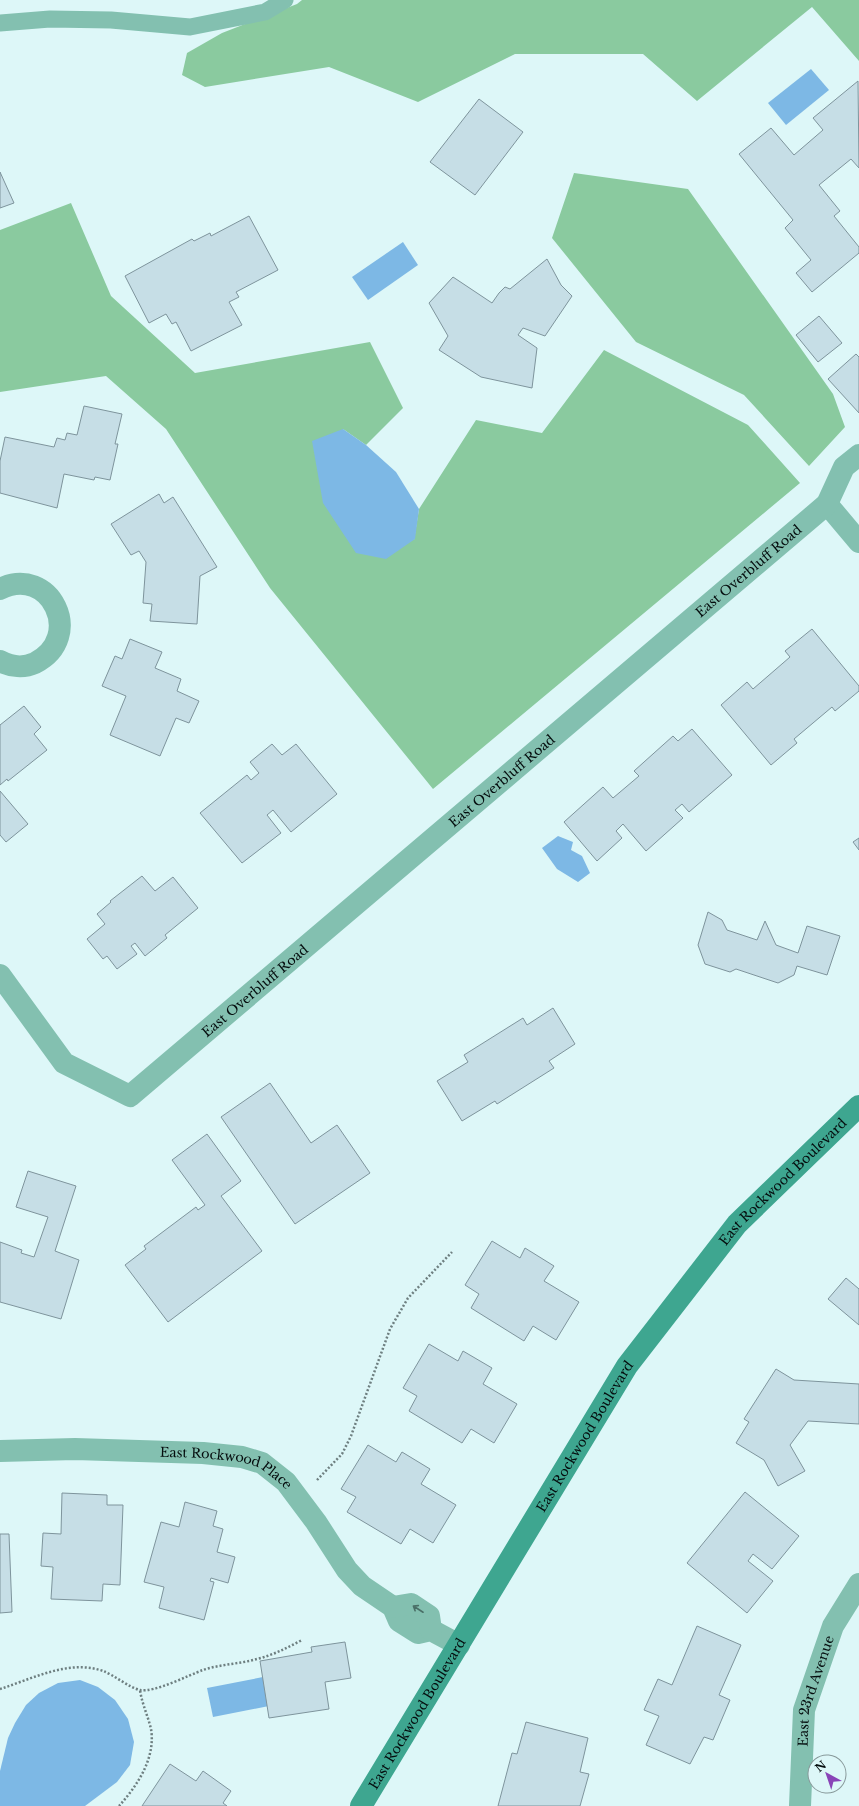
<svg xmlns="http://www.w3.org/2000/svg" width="859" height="1806" font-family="'Libre Baskerville',serif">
  <rect width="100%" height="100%" fill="#ddf7f8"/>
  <g fill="#8aca9f">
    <path d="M302,0H859V61L812,7L697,101L643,54H515L418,102L329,67L205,87L182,75L187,53L222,33L297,4Z"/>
    <path d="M574,173L688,189L833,394L845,427L809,466L744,395L636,342L552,238Z"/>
    <path d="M71,203L111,296L195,373L370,342L403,408L366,445L343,429L414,540L419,509L476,420L542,433L604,350L748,425L800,483L433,789L270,588L166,429L106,376L0,392V230Z"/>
  </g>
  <g fill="#7db8e5">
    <path d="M811,69L829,90L786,125L768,103Z"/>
    <path d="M403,242L418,265L368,300L352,277Z"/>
    <path d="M343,429L366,445L396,472L419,509L415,539L386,559L356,553L323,503L312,441Z"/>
    <path d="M558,836L573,842L571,850L582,856L590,873L578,882L557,869L542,848Z"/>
    <path d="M263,1677L269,1706L213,1717L207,1688Z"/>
    <path d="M80,1680L98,1687L115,1700L128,1719L134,1742L130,1765L117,1782L85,1806H0V1771L8,1738L15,1723L26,1705L39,1693L58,1683Z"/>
  </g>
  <g fill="#c6dee6" stroke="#7e949c">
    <path d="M858,81L859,168L851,159L819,185L840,211L834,216L859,247V253L812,292L796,273L811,260L785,228L793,220L739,154L771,128L794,155L823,130L813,118Z"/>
    <path d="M479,99L523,132L475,195L430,162Z"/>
    <path d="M0,172L14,203L0,208Z"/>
    <path d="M249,216L278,270L236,292L239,297L229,302L242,325L191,351L176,322L172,324L166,314L149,323L125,276L192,239L194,241L210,233L211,236Z"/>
    <path d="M547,259L561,285L572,296L545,336L523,328L518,335L537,348L532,388L481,377L439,350L448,336L429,303L453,277L492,303L499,293L505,287L510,289Z"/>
    <path d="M819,316L842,343L818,362L796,335Z"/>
    <path d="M856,354L859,357V413L828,379Z"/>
    <path d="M84,406L122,414L115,444H118L110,480L95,477L94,480L64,474L57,508L0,493V461L5,437L54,447L57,438L65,440L67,433L77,435Z"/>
    <path d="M159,494L164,503L173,497L217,567L200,576L197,624L150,621L152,604L143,603L146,562L139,551L131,555L111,524Z"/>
    <path d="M812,629L859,686V691L835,711L832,707L794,739L797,743L771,765L721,705L747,682L753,689L790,657L785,651Z"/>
    <path d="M130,639L162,652L155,668L181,679L177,691L199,701L189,723L176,718L160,756L110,735L126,696L102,686L115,656L122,659Z"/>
    <path d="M24,706L41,727L34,734L47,750L8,781L7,779L0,785V725Z"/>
    <path d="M692,729L732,775L689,812L682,804L675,810L683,818L646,851L623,824L616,831L622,838L597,861L564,822L603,787L613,798L639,776L634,771L673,736L678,741Z"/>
    <path d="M272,744L282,755L296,744L337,794L291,832L273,810L267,815L281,833L242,863L200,813L247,775L251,780L259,773L250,762Z"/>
    <path d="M0,791L28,824L6,842L0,835Z"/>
    <path d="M859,838V850L853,842Z"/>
    <path d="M142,876L155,891L173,877L198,908L165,935L167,938L145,956L135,943L131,946L137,954L117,969L107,956L103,959L87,939L105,924L97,914L111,902L110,901Z"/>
    <path d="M708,912L722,920L727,930L757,940L765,921L776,945L798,953L807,926L840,936L827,975L797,966L794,975L778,983L736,969L730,972L705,964L698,945Z"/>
    <path d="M553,1008L575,1044L549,1061L554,1068L497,1104L495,1101L462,1121L437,1081L468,1062L464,1055L523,1018L527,1025Z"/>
    <path d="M270,1083L311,1143L337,1125L370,1173L295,1224L221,1117Z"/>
    <path d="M207,1134L241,1181L221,1196L262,1251L168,1322L125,1265L146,1249L144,1246L196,1207L198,1210L205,1205L172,1160Z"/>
    <path d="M28,1171L76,1186L55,1251L79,1260L61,1319L0,1302V1242L22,1250L21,1253L34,1257L48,1217L16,1207Z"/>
    <path d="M492,1241L520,1258L525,1248L554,1266L544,1281L579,1302L556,1340L533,1326L524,1341L471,1308L479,1294L465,1285Z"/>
    <path d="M846,1278L859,1289V1325L828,1299Z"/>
    <path d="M429,1344L458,1361L463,1351L492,1368L483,1384L517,1404L494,1443L471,1429L462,1443L409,1411L417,1396L403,1388Z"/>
    <path d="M776,1369L794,1380L859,1384V1424L808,1421L790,1445L805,1471L778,1486L764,1460L736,1443L749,1422L744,1419Z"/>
    <path d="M368,1445L396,1462L402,1452L430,1469L421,1484L456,1505L433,1543L410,1529L401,1544L347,1512L356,1497L341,1489Z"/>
    <path d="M745,1492L799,1536L772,1569L753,1554L748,1561L773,1581L747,1613L687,1563Z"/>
    <path d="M62,1493L107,1495V1505H123L120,1585L103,1584L102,1601L51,1599L53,1567L41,1566L43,1533L61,1534Z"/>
    <path d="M185,1502L217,1511L213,1526L223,1529L217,1552L235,1557L228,1583L211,1578L210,1581L214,1582L204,1620L159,1608L164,1587L144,1582L161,1522L179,1527Z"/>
    <path d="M0,1534H9L12,1612L0,1613Z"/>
    <path d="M697,1626L741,1645L719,1695L730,1700L713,1740L704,1737L690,1764L646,1745L659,1716L644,1710L658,1679L672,1685Z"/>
    <path d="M345,1642L351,1678L325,1682L329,1709L269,1718L260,1661L312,1652L311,1647Z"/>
    <path d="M526,1722L588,1738L580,1772L589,1774L580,1806H498L512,1753L517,1754Z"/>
    <path d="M170,1764L196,1781L203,1771L231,1791L223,1803L227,1806H142Z"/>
  </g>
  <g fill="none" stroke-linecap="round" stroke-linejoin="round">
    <g stroke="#6e7f80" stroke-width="2.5" stroke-dasharray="2 2" stroke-linecap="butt">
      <path d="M317,1480L342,1454L351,1436L390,1329L408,1298L452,1252"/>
      <path d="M0,1689C32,1679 69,1659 103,1671C114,1675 130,1688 140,1690C154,1693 189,1675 203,1670C221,1664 240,1664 257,1659C273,1655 287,1648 302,1640"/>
      <path d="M119,1806C137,1786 156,1758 151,1729C148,1716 142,1704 140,1690"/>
    </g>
    <path stroke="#83c0b0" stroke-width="17" d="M0,23L50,19L111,20L190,27L265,12L285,0"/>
    <g stroke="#83c0b0" stroke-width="22">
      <path d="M827,504L859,542"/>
      <path d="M0,589C50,564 86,637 35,663C24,668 11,667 0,661"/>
      <path id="s1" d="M0,975L64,1063L130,1096C363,900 594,701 827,504L844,467L859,455"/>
      <path id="s2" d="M0,1451L75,1449L203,1453L242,1457L262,1463L286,1482L316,1522L347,1570L362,1586L393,1607L399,1621L418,1633L431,1630L459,1645"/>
      <path d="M393,1607L411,1604L429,1616L431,1630"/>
      <path id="s3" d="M800,1806L804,1710L833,1626L859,1584"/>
    </g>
    <path stroke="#3ea690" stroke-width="22" id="s4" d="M361,1806L627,1366L737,1224L859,1106"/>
  </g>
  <defs><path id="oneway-shaft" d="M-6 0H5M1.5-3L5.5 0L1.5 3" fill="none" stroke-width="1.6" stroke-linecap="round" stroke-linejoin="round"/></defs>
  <use stroke="#4a6f67" href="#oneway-shaft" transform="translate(418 1609) rotate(-147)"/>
  <g text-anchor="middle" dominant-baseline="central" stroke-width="3" stroke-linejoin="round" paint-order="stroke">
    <g font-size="13" fill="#050d0e" stroke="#ddf7f8">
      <text stroke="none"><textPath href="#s1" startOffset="994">East Overbluff Road</textPath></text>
      <text stroke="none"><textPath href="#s1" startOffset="670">East Overbluff Road</textPath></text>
      <text stroke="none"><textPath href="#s1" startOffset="346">East Overbluff Road</textPath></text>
      <text stroke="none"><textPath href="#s4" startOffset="756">East Rockwood Boulevard</textPath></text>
      <text stroke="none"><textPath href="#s4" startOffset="432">East Rockwood Boulevard</textPath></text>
      <text stroke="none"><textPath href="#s2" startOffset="230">East Rockwood Place</textPath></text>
      <text stroke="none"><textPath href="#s3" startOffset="117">East 23rd Avenue</textPath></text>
      <text stroke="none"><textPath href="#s4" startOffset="108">East Rockwood Boulevard</textPath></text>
    </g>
  </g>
  <g transform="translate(827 1774) rotate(320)"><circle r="19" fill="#ddf7f8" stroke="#87999a"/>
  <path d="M0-3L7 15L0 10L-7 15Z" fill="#8944b8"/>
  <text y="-6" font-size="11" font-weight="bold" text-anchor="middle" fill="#050d0e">N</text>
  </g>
</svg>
